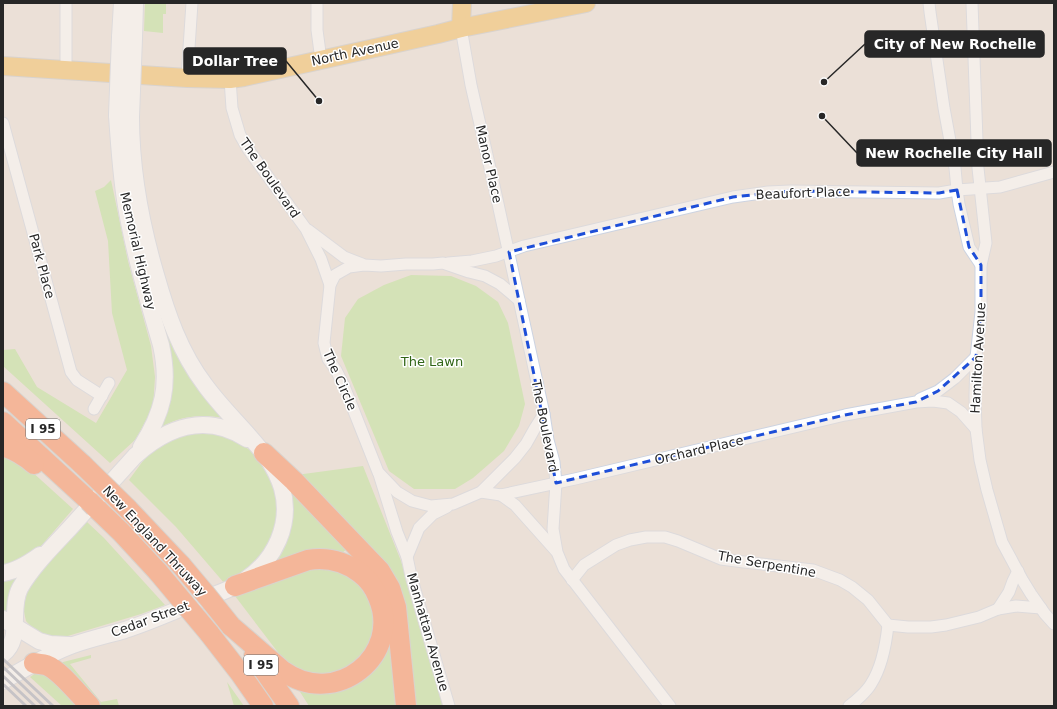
<svg xmlns="http://www.w3.org/2000/svg" width="1057" height="709" font-family="'DejaVu Sans',sans-serif">
  <rect width="100%" height="100%" fill="#ebe0d7"/>
  <g fill="#b8e490">
    <path d="M145,3H166V14H163V33L144,31Z"/>
    <path d="M111,180L128,261L151,346L155,377L153,407L136,439L110,463L3,366V350L15,349L37,387L96,423L127,370L112,313L108,241L95,191L104,187Z"/>
    <path d="M411,275L451,276L476,286L498,302L508,323L525,404L519,426L504,451L473,478L455,489H414L389,471L341,356L345,318L358,299L384,285Z"/>
    <path d="M166,323L223,418C198,414 183,416 161,427L162,324Z"/>
    <path d="M211,432L228,437L250,450L266,468L275,492L278,511L273,534L258,562L225,584L176,527L129,480L148,454L166,441L190,433Z"/>
    <path d="M3,454L30,470L73,509L42,545L15,564L3,566Z"/>
    <path d="M363,466L401,561L417,610L444,706H414L402,599L296,475Z"/>
    <path d="M291,490L348,548L342,553L276,562L287,540L293,514Z"/>
    <path d="M87,522L104,538L165,605L141,614L61,638H52L37,633L26,621L23,607L30,583Z"/>
    <path d="M321,568L348,574L368,590L375,618L371,643L356,666L336,674L316,675L299,670L283,659L235,596L292,573Z"/>
    <path d="M16,576V580L10,607L6,612L3,610V578Z"/>
    <path d="M391,618L399,706H309L295,684L344,687Z"/>
    <path d="M91,655V658L70,664L101,702L117,699L119,706H100L61,664L63,662Z"/>
    <path d="M36,673H45L81,706H62L30,677Z"/>
    <path d="M227,682L244,706H234Z"/>
  </g>
  <g fill="none" stroke-linecap="round" stroke-linejoin="round">
    <g stroke="#ccd3e1" stroke-width="13">
      <g id="street">
        <path d="M317,3V30L321,60"/>
        <path d="M929,3L930,12L944,108L955,168L957,190L959,204L969,247L981,265"/>
        <path d="M972,3L978,168L986,243L981,265V312L976,357L975,396L976,429L980,460L987,490L1002,542L1023,581L1031,594L1045,614L1054,624"/>
        <path d="M461,28L471,85L493,181L544,414L548,440L554,462L556,483L553,529L557,552L564,569L670,706"/>
        <path d="M66,69V3"/>
        <path d="M187,78L192,3"/>
        <path d="M230,79L232,108L240,135L248,149L306,229L321,259L330,285"/>
        <path d="M3,123L71,372L77,380L102,396"/>
        <path d="M308,230L344,257L362,264"/>
        <path d="M448,263L472,261L496,256L524,246L733,197L768,192L790,191L939,193L957,190L1000,187L1054,172"/>
        <path d="M519,300L500,284L485,276L469,272L443,263L433,264H406L381,266L364,265L349,267L335,275L330,285L324,343L328,359L336,370L344,386L378,472L397,492L412,501L431,506L453,504L481,492L515,458L526,444L535,428L544,414"/>
        <path d="M920,399L938,391L955,378L976,357"/>
        <path d="M94,409L109,383"/>
        <path d="M379,474L397,532L407,557L411,576L449,706"/>
        <path d="M481,492L501,495L575,479L845,415L916,402L933,401L948,403L961,412L976,429"/>
        <path d="M501,495L515,505L556,551"/>
        <path d="M407,557L419,528L433,514L447,507"/>
        <path d="M572,580L584,565L616,545L630,540L646,537H665L678,541L721,559L744,562L813,570L840,580L852,587L868,600L888,625L908,627H931L946,625L979,617L998,609L1016,606L1041,608"/>
        <path d="M998,609L1009,592L1013,581L1018,571"/>
        <path d="M849,706C856,701 867,691 871,684C882,667 886,644 888,625"/>
      </g>
    </g>
    <g stroke="#ccd3e1" stroke-width="18">
      <g id="secondary">
        <path d="M120,37L122,3"/>
        <path d="M134,38L135,3"/>
        <path d="M117,115C119,146 121,176 126,206C134,253 148,300 161,345C170,385 163,413 141,447"/>
        <path d="M3,573C17,571 29,563 40,555"/>
        <path d="M3,619L39,641L50,644L69,645"/>
        <path d="M3,654C23,639 9,609 20,588C32,567 53,546 69,529C91,505 113,480 135,456C168,426 207,413 247,439"/>
        <path d="M3,681C26,668 48,654 73,645C90,639 108,635 125,630C150,622 174,611 199,601C210,596 224,592 235,586C238,584 241,582 245,580C275,560 292,524 282,488C275,466 264,453 249,436C234,419 218,403 205,385C180,352 167,314 156,275C141,224 131,170 131,117"/>
      </g>
    </g>
    <g stroke="#c3c3c3" stroke-width="20">
      <g id="primary">
        <path d="M461,28L462,3"/>
        <path d="M3,66L187,78L230,79L244,77L438,34L461,28L586,3"/>
      </g>
    </g>
    <g stroke="#c3c3c3" stroke-width="22">
      <g id="highway">
        <path d="M3,392L83,465"/>
        <path d="M3,422L89,501"/>
        <path d="M3,446C14,450 25,456 34,464"/>
        <path d="M264,453L294,481L380,571L390,588L396,607L406,706"/>
        <path d="M95,507L121,532L158,572"/>
        <path d="M128,509L181,565"/>
        <path d="M231,626L283,671C336,709 403,655 378,597C374,587 368,579 360,573C344,561 327,557 308,560L235,586"/>
        <path d="M209,633L240,673L263,706"/>
        <path d="M254,656L289,706"/>
        <path d="M34,663C38,664 42,664 46,665C60,670 79,695 90,706"/>
      </g>
    </g>
    <use href="#street" stroke="#fff" stroke-width="11"/>
    <use href="#secondary" stroke="#fff" stroke-width="16"/>
    <use href="#primary" stroke="#f6ba51" stroke-width="18"/>
    <use href="#highway" stroke="#ff844e" stroke-width="20"/>
    <g stroke="#9aa1b2" stroke-width="3">
      <path d="M3,659L53,706"/>
      <path d="M3,667L44,706"/>
      <path d="M3,676L35,706"/>
      <path d="M4,685L26,706"/>
    </g>
    <g stroke="#ccd3e1" stroke-width="18" stroke-linecap="butt">
      <g id="secondary-bridge">
        <path d="M117,115L120,37"/>
        <path d="M131,117L134,38"/>
      </g>
    </g>
    <g stroke="#c3c3c3" stroke-width="22" stroke-linecap="butt">
      <g id="highway-bridge">
        <path d="M83,465L128,509"/>
        <path d="M89,501L95,507"/>
        <path d="M181,565L207,596L231,626"/>
        <path d="M158,572L209,633"/>
      </g>
    </g>
    <use href="#secondary-bridge" stroke="#fff" stroke-width="16"/>
    <use href="#highway-bridge" stroke="#ff844e" stroke-width="20"/>
  </g>
  <path d="M0 0H1057V709H0ZM957,190L969,247L981,265V312L976,357L938,391L916,402L845,415L556,483L509,252L733,197L790,191L939,193Z" fill="#ebe0d7" fill-opacity=".55" fill-rule="evenodd"/>
  <path fill="none" stroke="#1d4ed8" stroke-width="3" stroke-dasharray="8 5" stroke-linejoin="round" d="M957,190L969,247L981,265V312L976,357L938,391L916,402L845,415L556,483L509,252L733,197L790,191L939,193Z"/>
  <g text-anchor="middle" dominant-baseline="central" stroke-width="3" stroke-linejoin="round" paint-order="stroke">
    <g fill="#fff" stroke="#686868" stroke-width="1">
      <rect x="26" y="419" width="34" height="20" rx="3"/>
      <rect x="244" y="655" width="34" height="20" rx="3"/>
    </g>
    <g font-size="12" font-weight="bold" fill="#272727">
      <text x="43" y="429">I 95</text>
      <text x="261" y="665">I 95</text>
    </g>
    <g font-size="13" fill="#272727" stroke="#fff">
      <text transform="translate(355 52) rotate(-12)">North Avenue</text>
      <text transform="translate(489 164) rotate(77)">Manor Place</text>
      <text transform="translate(270 178) rotate(55)">The Boulevard</text>
      <text transform="translate(803 193) rotate(-2)">Beaufort Place</text>
      <text transform="translate(138 251) rotate(77)">Memorial Highway</text>
      <text transform="translate(42 266) rotate(75)">Park Place</text>
      <text transform="translate(978 358) rotate(-87)">Hamilton Avenue</text>
      <text transform="translate(340 380) rotate(66)">The Circle</text>
      <text transform="translate(545 426) rotate(79)">The Boulevard</text>
      <text transform="translate(699 450) rotate(-13)">Orchard Place</text>
      <text transform="translate(155 541) rotate(47)">New England Thruway</text>
      <text transform="translate(767 564) rotate(10)">The Serpentine</text>
      <text transform="translate(150 619) rotate(-20)">Cedar Street</text>
      <text transform="translate(428 632) rotate(74)">Manhattan Avenue</text>
    </g>
    <g font-size="13" fill="#306516" stroke="#fff">
      <text x="432" y="361">The Lawn</text>
    </g>
  </g>
  <path fill="none" stroke="#272727" stroke-width="1.5" d="M824 82L865 44M319 101L286 61M822 116L857 153"/>
  <g fill="#272727" stroke="#fff" stroke-width="1.5">
    <circle cx="824" cy="82" r="4"/>
    <circle cx="319" cy="101" r="4"/>
    <circle cx="822" cy="116" r="4"/>
  </g>
  <g fill="#272727" stroke="#272727" stroke-width="1.5">
    <rect x="865" y="31" width="179" height="26" rx="4"/>
    <rect x="184" y="48" width="102" height="26" rx="4"/>
    <rect x="857" y="140" width="194" height="26" rx="4"/>
  </g>
  <g font-size="14" text-anchor="middle" font-weight="bold" fill="#fff">
    <text x="955" y="49">City of New Rochelle</text>
    <text x="235" y="66">Dollar Tree</text>
    <text x="954" y="158">New Rochelle City Hall</text>
  </g>
  <rect width="1057" height="709" fill="none" stroke="#272727" stroke-width="8"/>
</svg>
